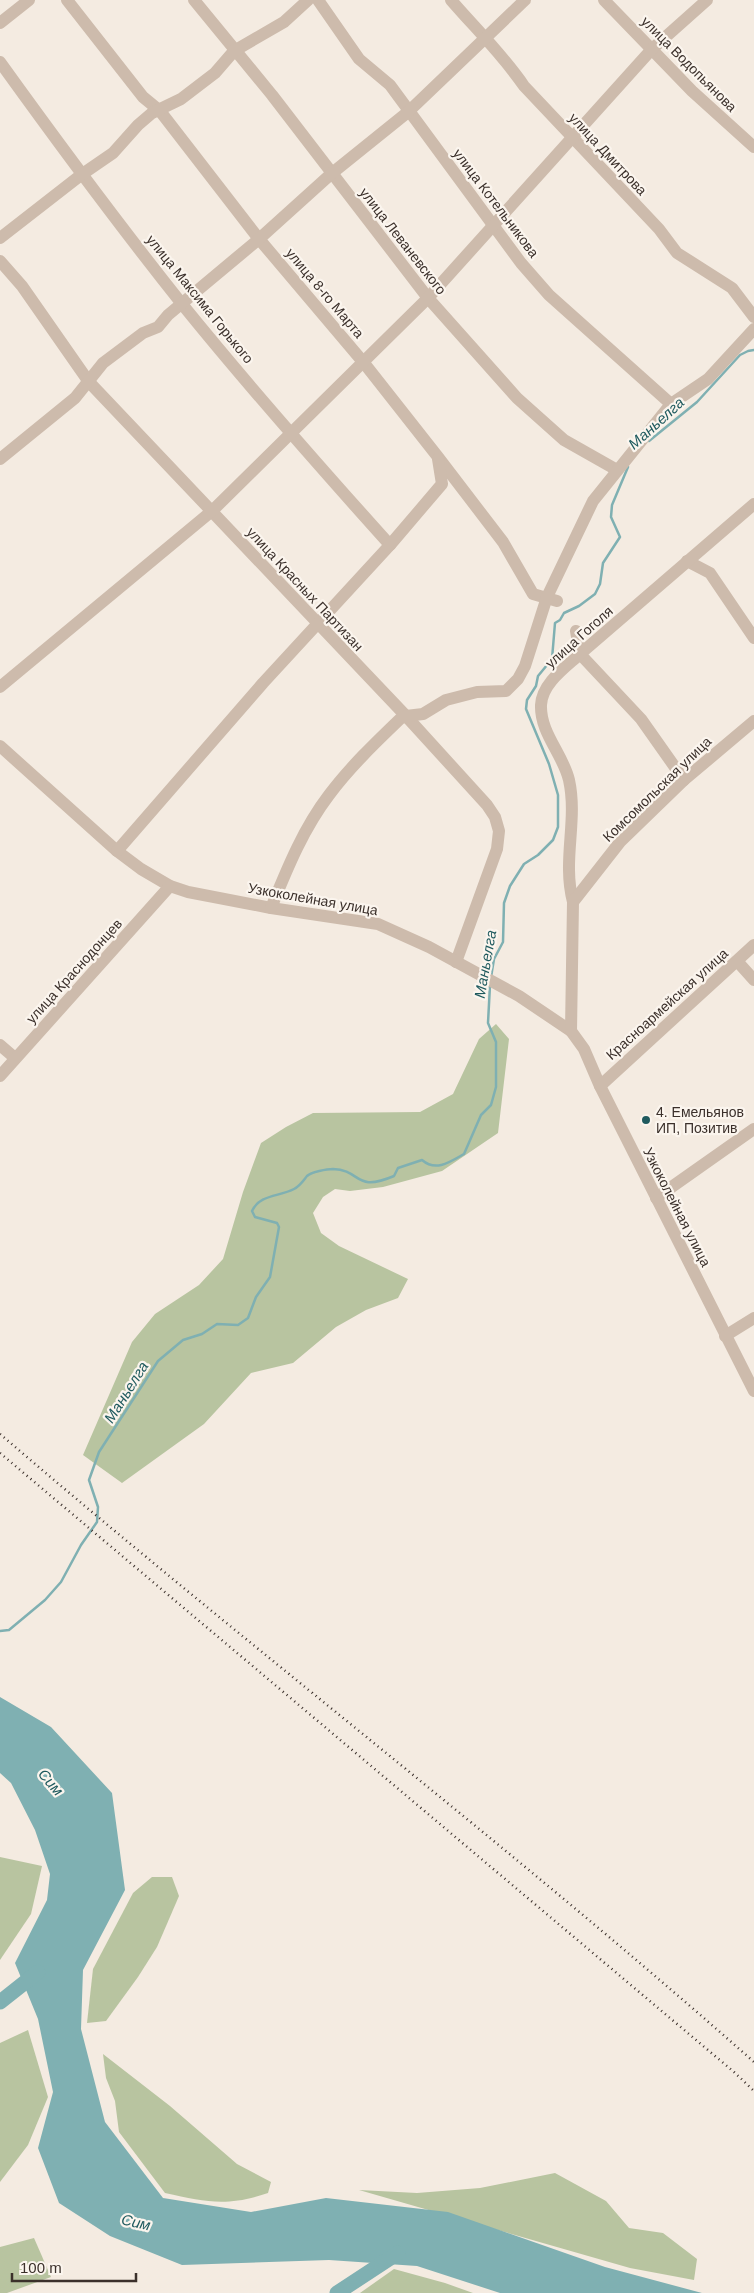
<svg xmlns="http://www.w3.org/2000/svg" width="754" height="2293" font-family="Arial,sans-serif">
  <rect width="100%" height="100%" fill="#f4ebe1"/>
  <g fill="#b8c4a0">
    <path d="M496,1024L509,1039L498,1133L442,1171L383,1187L350,1191L335,1189L323,1197L313,1213L321,1233L339,1246L408,1279L398,1298L366,1310L336,1327L293,1363L251,1373L204,1424L122,1483L83,1455L132,1342L155,1314L199,1285L223,1259L243,1192L261,1143L286,1127L313,1113L420,1112L453,1094L479,1039Z"/>
    <path d="M0,1857L42,1866L31,1914L0,1960Z"/>
    <path d="M152,1877H172L179,1896L157,1947L138,1977L106,2021L87,2023L93,1969L133,1893Z"/>
    <path d="M28,2030L48,2097L28,2145L0,2182V2043Z"/>
    <path d="M103,2054L170,2106L237,2164L271,2182L268,2193C227,2207 206,2202 165,2193L119,2132L115,2101L106,2078Z"/>
    <path d="M555,2173L606,2201L629,2228L663,2233L697,2259L694,2280L630,2268L359,2190L417,2193L480,2188Z"/>
    <path d="M34,2238L51,2277L7,2293H0V2247Z"/>
    <path d="M394,2269L445,2283L473,2293H360Z"/>
  </g>
  <path fill="#7fb0b2" d="M0,1697L51,1727L112,1793L125,1890L83,1970L81,2029L105,2122L163,2198L251,2212L326,2198L448,2212L605,2267L702,2293H500L417,2266L329,2260L182,2265L110,2236L59,2203L38,2148L53,2092L38,2019L15,1963L47,1900L50,1874L35,1830L11,1783L0,1773Z"/>
  <g fill="none" stroke-linecap="round" stroke-linejoin="round">
    <g stroke="#7fb0b2" stroke-width="2.5">
      <path d="M649,441L697,402L740,355L748,351L754,350"/>
      <path d="M491,977L494,959L503,942L504,903L510,886L524,864L538,855L553,840L558,827V795L549,764L526,709L527,700L536,686L538,676L552,659L555,623L560,620L564,613L579,606L595,594L600,584L603,563L620,537L611,517L612,505L628,467"/>
      <path d="M0,1631L9,1630L45,1600L61,1582L81,1545L97,1522L98,1507L89,1480L99,1452L158,1361L183,1340L202,1334L217,1324L238,1325L248,1318L256,1297L270,1277L279,1227L277,1223L255,1217L252,1211C260,1194 279,1197 294,1189C300,1186 303,1181 307,1176C311,1172 327,1169 333,1169C362,1170 354,1193 394,1176L398,1168L422,1160C436,1172 450,1162 464,1154L481,1115L491,1105L496,1087V1042L488,1023L490,985"/>
    </g>
    <g stroke="#7fb0b2" stroke-width="15">
      <path d="M0,2002L38,1972"/>
      <path d="M337,2293L398,2253"/>
    </g>
    <g stroke="#cdbbac" stroke-width="12">
      <path d="M67,0L143,97L160,111L259,239L364,363L438,457L503,542L533,594L557,601"/>
      <path d="M194,0L272,95L428,298L517,398L564,440L617,470"/>
      <path d="M318,0L359,59L390,85L521,263L549,295L671,404"/>
      <path d="M451,0C476,29 503,55 524,86L659,229L677,253L732,288L754,317"/>
      <path d="M604,0L692,91L754,147"/>
      <path d="M0,23L29,0"/>
      <path d="M0,62C59,144 119,225 182,304C249,387 319,466 390,545"/>
      <path d="M0,238L81,175L113,153L138,125L152,113L181,99L215,73L234,51L284,22L308,0"/>
      <path d="M0,261L22,286L89,382L406,716L487,805L495,817L499,831L497,849L456,962"/>
      <path d="M0,459L75,398L103,363L143,333L158,327L168,315L259,239L331,174L408,112L525,0"/>
      <path d="M687,561L710,573L754,638"/>
      <path d="M576,631L580,654L641,719L684,780"/>
      <path d="M0,687L212,511L428,298L652,49L707,0"/>
      <path d="M0,746L117,851L141,869L170,886L188,892L271,908L378,924L429,947L519,996L571,1031L584,1049L600,1086L754,1391"/>
      <path d="M117,851L263,683L390,545L442,484L438,459"/>
      <path d="M573,902C562,860 578,821 569,780C563,754 540,733 541,705C542,683 566,667 580,654L754,504"/>
      <path d="M271,908C287,869 303,829 329,795C350,767 375,743 400,719L406,716L423,714L446,700L477,692L506,691L518,679L525,666L547,597L593,501L671,404L708,379L754,329"/>
      <path d="M737,961L754,980"/>
      <path d="M571,1031L573,902L620,842L684,780L754,721"/>
      <path d="M0,1045L15,1058"/>
      <path d="M0,1076L170,886"/>
      <path d="M600,1086L754,945"/>
      <path d="M656,1198L754,1129"/>
      <path d="M725,1336L754,1318"/>
    </g>
    <g stroke="#3b302b" stroke-width="2.5" stroke-dasharray="1 4" stroke-linecap="butt">
      <path d="M0,1434C248,1647 509,1845 754,2062"/>
      <path d="M0,1453L734,2072L754,2091"/>
    </g>
  </g>
  <circle fill="#1f5a5e" stroke="#fbf5ee" stroke-width="2" cx="646" cy="1120" r="5"/>
  <g text-anchor="middle" dominant-baseline="central" stroke-width="4.5" stroke-linejoin="round" paint-order="stroke">
    <g font-size="14" fill="#3b302b" stroke="#fbf5ee">
      <text transform="translate(689 64) rotate(45)">улица Водопьянова</text>
      <text transform="translate(608 154) rotate(47)">улица Дмитрова</text>
      <text transform="translate(496 203) rotate(53)">улица Котельникова</text>
      <text transform="translate(403 241) rotate(52)">улица Леваневского</text>
      <text transform="translate(325 293) rotate(50)">улица 8-го Марта</text>
      <text transform="translate(200 299) rotate(51)">улица Максима Горького</text>
      <text transform="translate(305 589) rotate(47)">улица Красных Партизан</text>
      <text transform="translate(579 637) rotate(-42)">улица Гоголя</text>
      <text transform="translate(657 789) rotate(-44)">Комсомольская улица</text>
      <text transform="translate(313 899) rotate(10)">Узкоколейная улица</text>
      <text transform="translate(74 971) rotate(-48)">улица Краснодонцев</text>
      <text transform="translate(667 1004) rotate(-42)">Красноармейская улица</text>
      <text transform="translate(677 1207) rotate(63)">Узкоколейная улица</text>
    </g>
    <g font-size="14" fill="#3b302b" stroke="#fbf5ee" text-anchor="start">
      <text x="656" y="1112">4. Емельянов<tspan x="656" dy="16">ИП, Позитив</tspan></text>
    </g>
    <g font-size="15" font-style="italic" fill="#1f5a5e" stroke="#fbf5ee">
      <text transform="translate(656 423) rotate(-42)">Маньелга</text>
      <text transform="translate(485 964) rotate(-80)">Маньелга</text>
      <text transform="translate(126 1392) rotate(-58)">Маньелга</text>
      <text transform="translate(51 1782) rotate(49)">Сим</text>
      <text transform="translate(136 2222) rotate(13)">Сим</text>
    </g>
  </g>
  <path d="M12 2273v8h124v-8" fill="none" stroke="#3b302b" stroke-width="2.5"/>
  <text x="20" y="2273" font-size="15" fill="#3b302b" stroke="#fbf5ee" stroke-width="4" paint-order="stroke">100 m</text>
</svg>
